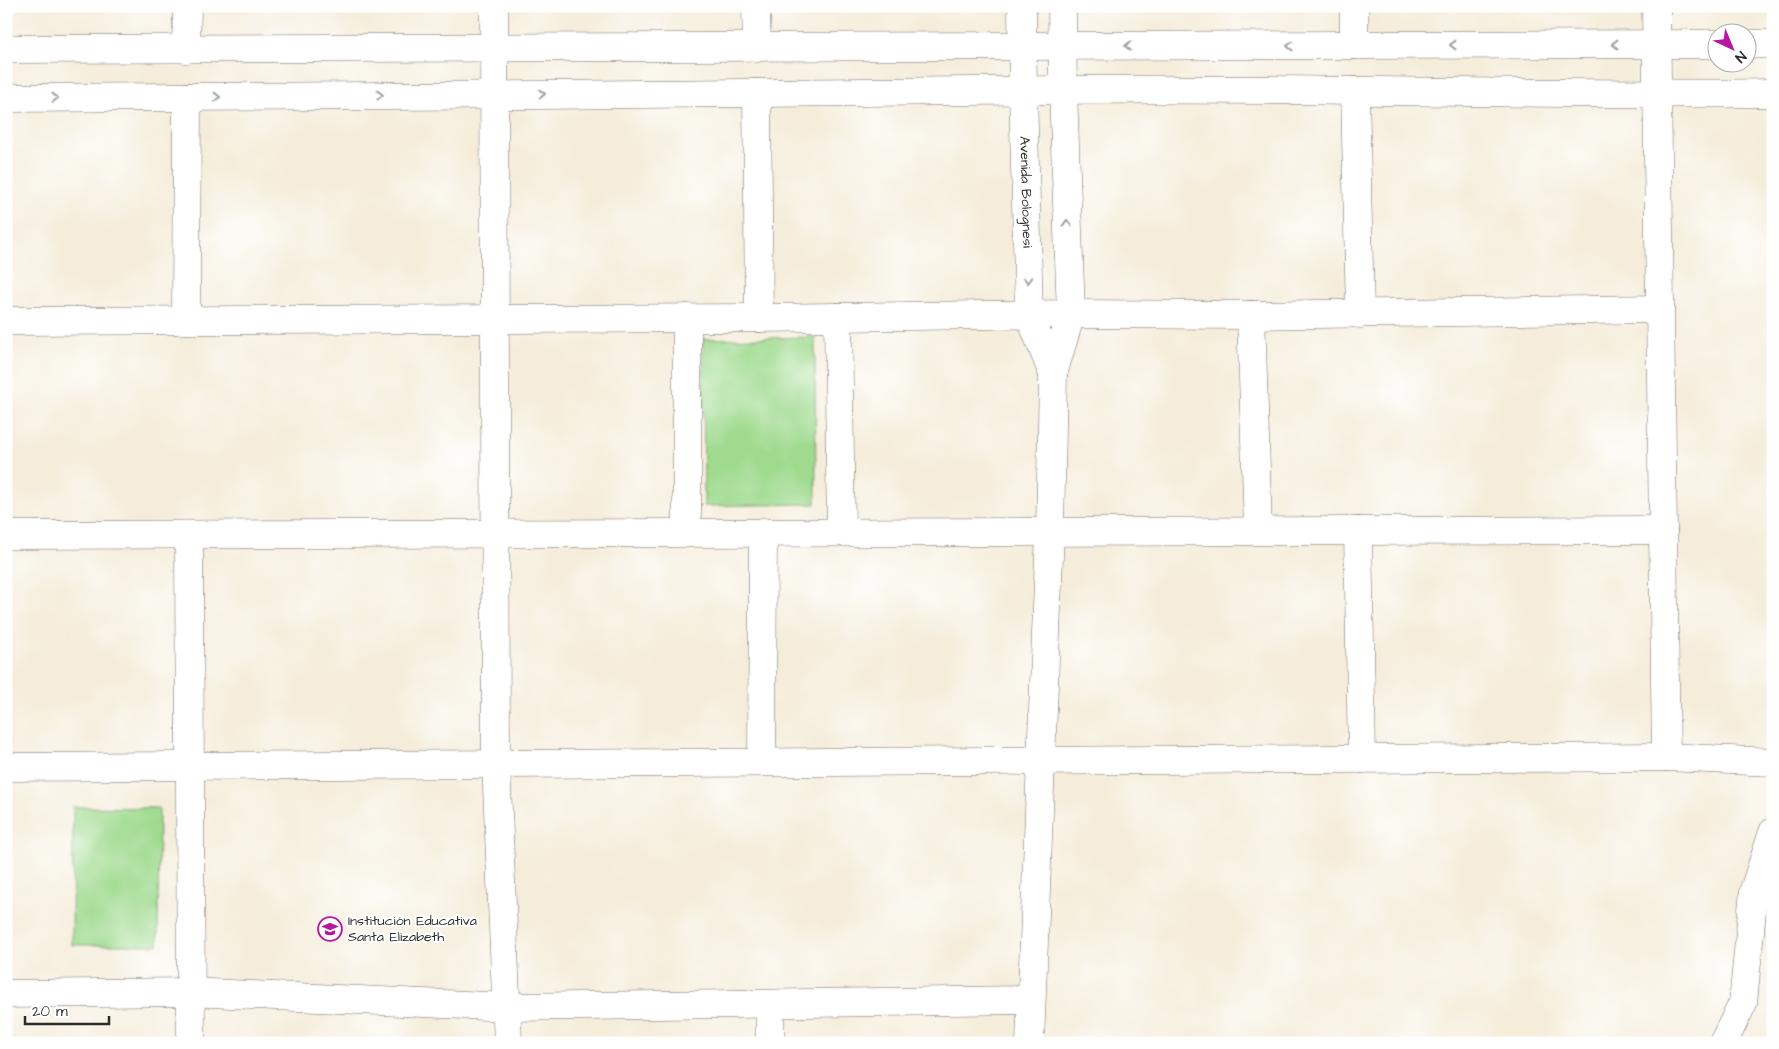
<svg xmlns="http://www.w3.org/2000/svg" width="1779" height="1049" font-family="'Architects Daughter',sans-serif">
  <rect width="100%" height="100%" fill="#fff"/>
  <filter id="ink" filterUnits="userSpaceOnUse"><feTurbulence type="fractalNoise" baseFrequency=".02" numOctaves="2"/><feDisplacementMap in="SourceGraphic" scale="10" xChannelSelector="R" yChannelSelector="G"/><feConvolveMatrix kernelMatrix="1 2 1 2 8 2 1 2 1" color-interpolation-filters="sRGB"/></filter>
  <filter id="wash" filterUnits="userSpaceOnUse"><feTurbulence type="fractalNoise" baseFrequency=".0096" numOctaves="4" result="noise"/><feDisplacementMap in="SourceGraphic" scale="20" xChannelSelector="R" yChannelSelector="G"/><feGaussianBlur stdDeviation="1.12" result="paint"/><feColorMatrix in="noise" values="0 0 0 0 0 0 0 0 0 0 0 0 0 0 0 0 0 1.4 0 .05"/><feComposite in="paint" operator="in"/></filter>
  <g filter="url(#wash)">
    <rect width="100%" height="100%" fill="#f5edda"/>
    <g fill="#9fda8e" stroke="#65825c">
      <path d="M815,337L816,504L704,506L703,339Z"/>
      <path d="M73,807L159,808L158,945H72Z"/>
    </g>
  </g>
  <g filter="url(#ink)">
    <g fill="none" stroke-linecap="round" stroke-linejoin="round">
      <g stroke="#726f68" stroke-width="29">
        <g id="minor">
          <path d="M494,6L496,764L508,1043"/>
          <path d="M756,6L757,48"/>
          <path d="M1354,6V45"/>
          <path d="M1656,6L1666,757"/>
          <path d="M186,49L187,6"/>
          <path id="s1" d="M1023,91L1029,314L1053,374"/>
          <path d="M1355,91L1360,314"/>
          <path d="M757,93L759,318"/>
          <path d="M1251,315L1258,531"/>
          <path d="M838,317L841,532"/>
          <path d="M687,318V532"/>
          <path d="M186,320L187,97"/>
          <path d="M6,321L759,318L1071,314L1251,315L1660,309"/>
          <path d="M1358,531L1362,759"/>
          <path d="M6,535L1663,530"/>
          <path d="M189,535L191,1043"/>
          <path d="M762,762L763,532"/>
          <path d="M6,767L1666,757L1773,762"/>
          <path d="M6,994L189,992L508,1007L1031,1000"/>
          <path d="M770,1004V1043"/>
          <path d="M1030,1043L1050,531L1053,374L1071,314L1063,90"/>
          <path d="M1723,1043L1743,1003L1754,890L1773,832"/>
        </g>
      </g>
      <g stroke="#726f68" stroke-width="29">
        <g id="tertiary">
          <path d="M1022,6L1023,91"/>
          <path d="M1062,6L1063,90"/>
          <path d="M1746,44H1773"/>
          <path d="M6,49L1716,44"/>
          <path d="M6,98C358,96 711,95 1063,90C1299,87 1536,96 1773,93"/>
        </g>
      </g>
      <use href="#minor" stroke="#fff" stroke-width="28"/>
      <use href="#tertiary" stroke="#fff" stroke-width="28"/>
    </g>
    <defs><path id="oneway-chevron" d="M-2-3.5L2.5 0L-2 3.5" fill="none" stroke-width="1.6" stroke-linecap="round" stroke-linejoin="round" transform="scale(1.25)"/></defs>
    <g stroke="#a0a0a0">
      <use href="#oneway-chevron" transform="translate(1615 44) rotate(180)"/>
      <use href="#oneway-chevron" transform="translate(1453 45) rotate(180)"/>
      <use href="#oneway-chevron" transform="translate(1128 46) rotate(180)"/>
      <use href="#oneway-chevron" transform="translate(1290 46) rotate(180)"/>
      <use href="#oneway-chevron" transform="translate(542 94)"/>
      <use href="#oneway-chevron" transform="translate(380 95)"/>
      <use href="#oneway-chevron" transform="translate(217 97)"/>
      <use href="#oneway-chevron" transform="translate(55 98)"/>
      <use href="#oneway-chevron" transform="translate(1067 223) rotate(-92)"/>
      <use href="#oneway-chevron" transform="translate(1028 280) rotate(88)"/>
    </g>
  </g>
  <defs>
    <g id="school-ring" transform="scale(1.25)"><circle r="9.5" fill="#fff" stroke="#b5179e" stroke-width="1.5"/><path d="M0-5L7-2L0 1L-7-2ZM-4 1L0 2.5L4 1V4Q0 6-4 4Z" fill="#b5179e"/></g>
  </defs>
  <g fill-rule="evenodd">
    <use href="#school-ring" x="330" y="929"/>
  </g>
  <g text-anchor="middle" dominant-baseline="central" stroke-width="4" stroke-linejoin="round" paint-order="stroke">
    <g font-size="14" fill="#2b2b2b" stroke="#fff">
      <text stroke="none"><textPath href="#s1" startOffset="101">Avenida Bolognesi</textPath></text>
    </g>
    <g font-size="14" fill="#2b2b2b" stroke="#fff" text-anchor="start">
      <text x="348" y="921">Institución Educativa<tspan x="348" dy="16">Santa Elizabeth</tspan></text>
    </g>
  </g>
  <rect width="1779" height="1049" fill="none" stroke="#fff" stroke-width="25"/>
  <g transform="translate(1732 48) rotate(136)"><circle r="24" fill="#ffffff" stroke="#aaaaaa"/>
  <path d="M0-4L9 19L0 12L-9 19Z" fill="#b5179e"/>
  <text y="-8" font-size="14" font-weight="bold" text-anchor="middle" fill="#2b2b2b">N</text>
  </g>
  <path d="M25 1016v8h84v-8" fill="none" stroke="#2b2b2b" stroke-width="2.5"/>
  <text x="32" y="1016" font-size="15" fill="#2b2b2b" stroke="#ffffff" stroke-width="4" paint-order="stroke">20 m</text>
</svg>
